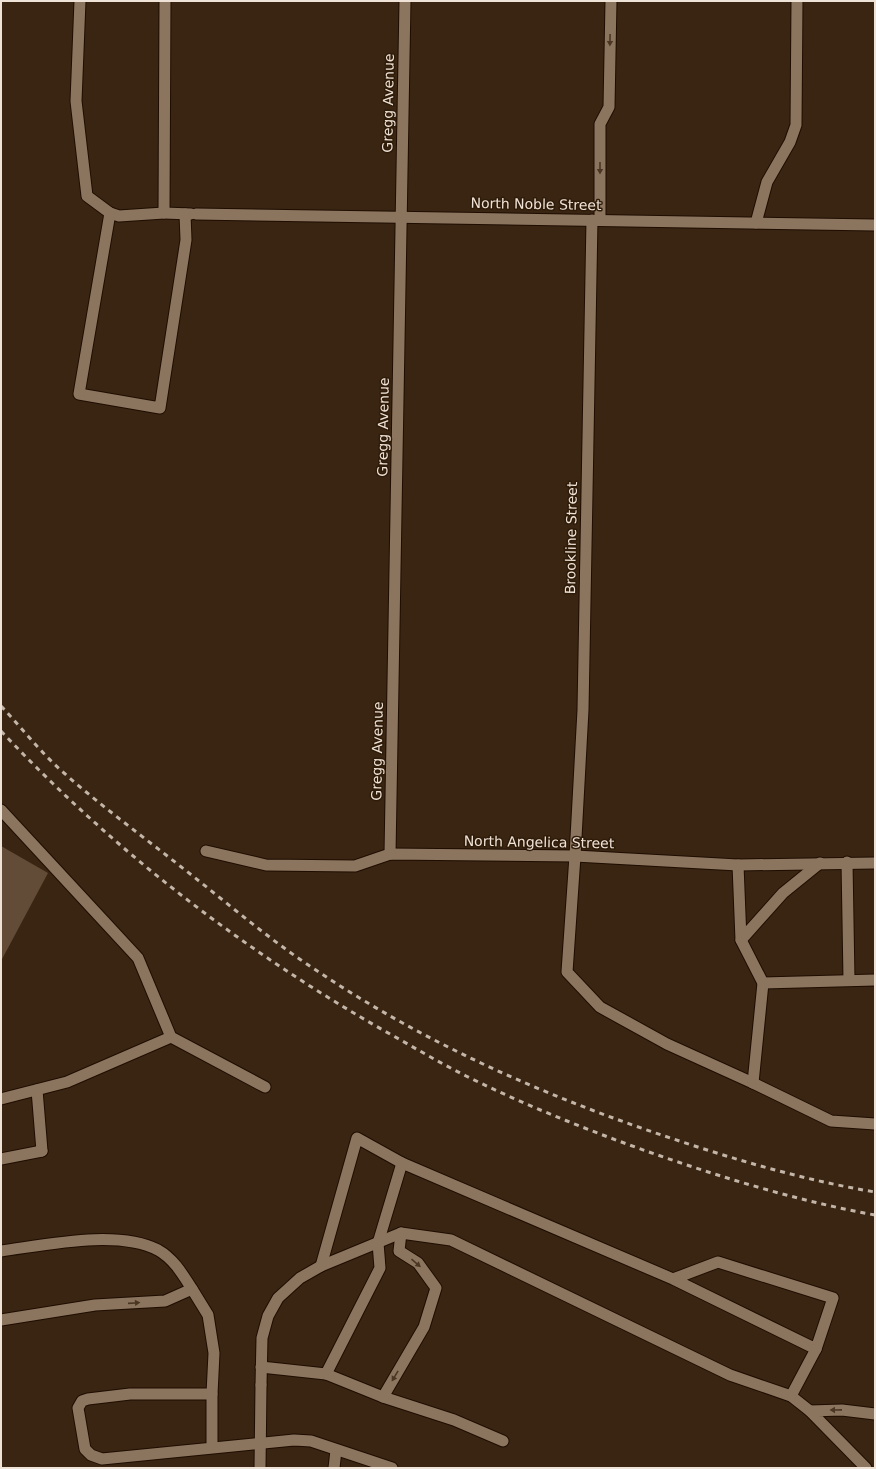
<svg xmlns="http://www.w3.org/2000/svg" width="876" height="1469" font-family="'DejaVu Sans',sans-serif">
  <rect width="100%" height="100%" fill="#392512"/>
  <path fill="#624c38" d="M1,846L48,873L1,961Z"/>
  <g fill="none" stroke-linecap="round" stroke-linejoin="round">
    <g stroke="#1f0d00" stroke-width="13">
      <g id="service">
        <path d="M80,1L76,101L87,196L110,213L119,216L164,213"/>
        <path d="M165,1L164,213L191,214"/>
        <path d="M110,213L79,394L160,408L186,240L185,214"/>
        <path d="M600,220V124L609,107L611,1"/>
        <path d="M756,223L767,182L790,142L796,125L797,1"/>
        <path d="M1,810L138,958L171,1037L265,1087"/>
        <path d="M575,856L567,972L600,1007L667,1044L753,1083"/>
        <path d="M847,862L849,980"/>
        <path d="M738,865L741,940L763,983L875,980"/>
        <path d="M741,940L783,893L820,863"/>
        <path d="M763,983L753,1083L831,1121L875,1124"/>
        <path d="M37,1090L42,1151"/>
        <path d="M1,1099L67,1082L171,1037"/>
        <path d="M1,1251C46,1245 117,1229 158,1250C174,1259 183,1275 192,1289L165,1301L95,1305L1,1320"/>
        <path d="M321,1266L357,1138L402,1163"/>
        <path d="M192,1289L208,1315L214,1353L212,1394"/>
        <path d="M261,1367L326,1374L380,1268L378,1243L402,1163L673,1279L816,1349L833,1298L718,1262L673,1279"/>
        <path d="M326,1374L383,1397L454,1420L503,1441"/>
        <path d="M261,1385L262,1338L268,1316L278,1298L300,1278L321,1266L401,1233L451,1240L730,1375L791,1396L810,1411"/>
        <path d="M791,1396L816,1349"/>
        <path d="M383,1397L424,1327L436,1288L418,1263L399,1251L401,1233"/>
        <path d="M212,1447V1394H130L88,1399L82,1401L78,1408L85,1449L91,1455L102,1459L294,1440L311,1441L392,1468"/>
        <path d="M334,1468L336,1450"/>
        <path d="M866,1468L810,1411L842,1410L875,1414"/>
      </g>
    </g>
    <g stroke="#1f0d00" stroke-width="13">
      <g id="minor">
        <path d="M196,214L875,225"/>
        <path d="M206,851L266,865L355,866L390,854L575,856L738,865L875,863"/>
        <path d="M390,854L405,1"/>
        <path d="M575,856L583,710L592,220"/>
        <path d="M1,1159L42,1151"/>
        <path d="M260,1468L261,1385"/>
      </g>
    </g>
    <use href="#service" stroke="#8c755f" stroke-width="11"/>
    <use href="#minor" stroke="#8c755f" stroke-width="11"/>
    <g stroke="#c3b5a7" stroke-width="3" stroke-dasharray="5 5" stroke-linecap="butt">
      <path d="M1,706C22,728 41,753 64,773C101,806 141,835 180,866C220,897 259,931 301,960C408,1034 521,1086 644,1129C719,1155 797,1179 875,1192"/>
      <path d="M1,731C114,851 246,953 390,1034C415,1048 440,1063 466,1076C525,1105 587,1130 649,1152C723,1178 798,1201 875,1215"/>
    </g>
  </g>
  <defs><path id="oneway-solid" d="M-6-.8H1V-3.2L6.5 0L1 3.2V.8H-6Z"/></defs>
  <g fill="#4a3622">
    <use href="#oneway-solid" transform="translate(610 40) rotate(91)"/>
    <use href="#oneway-solid" transform="translate(600 168) rotate(90)"/>
    <use href="#oneway-solid" transform="translate(416 1263) rotate(41)"/>
    <use href="#oneway-solid" transform="translate(134 1303) rotate(-4)"/>
    <use href="#oneway-solid" transform="translate(395 1376) rotate(121)"/>
    <use href="#oneway-solid" transform="translate(836 1410) rotate(179)"/>
  </g>
  <g text-anchor="middle" dominant-baseline="central" stroke-width="3" stroke-linejoin="round" paint-order="stroke">
    <g font-size="14" fill="#efe2d6" stroke="#2e1b08">
      <text transform="translate(388 103) rotate(-89)">Gregg Avenue</text>
      <text transform="translate(536 204) rotate(1)">North Noble Street</text>
      <text transform="translate(383 427) rotate(-89)">Gregg Avenue</text>
      <text transform="translate(571 538) rotate(-89)">Brookline Street</text>
      <text transform="translate(377 751) rotate(-89)">Gregg Avenue</text>
      <text transform="translate(539 842) rotate(1)">North Angelica Street</text>
    </g>
  </g>
  <rect width="876" height="1469" fill="none" stroke="#efe2d6" stroke-width="4"/>
</svg>
